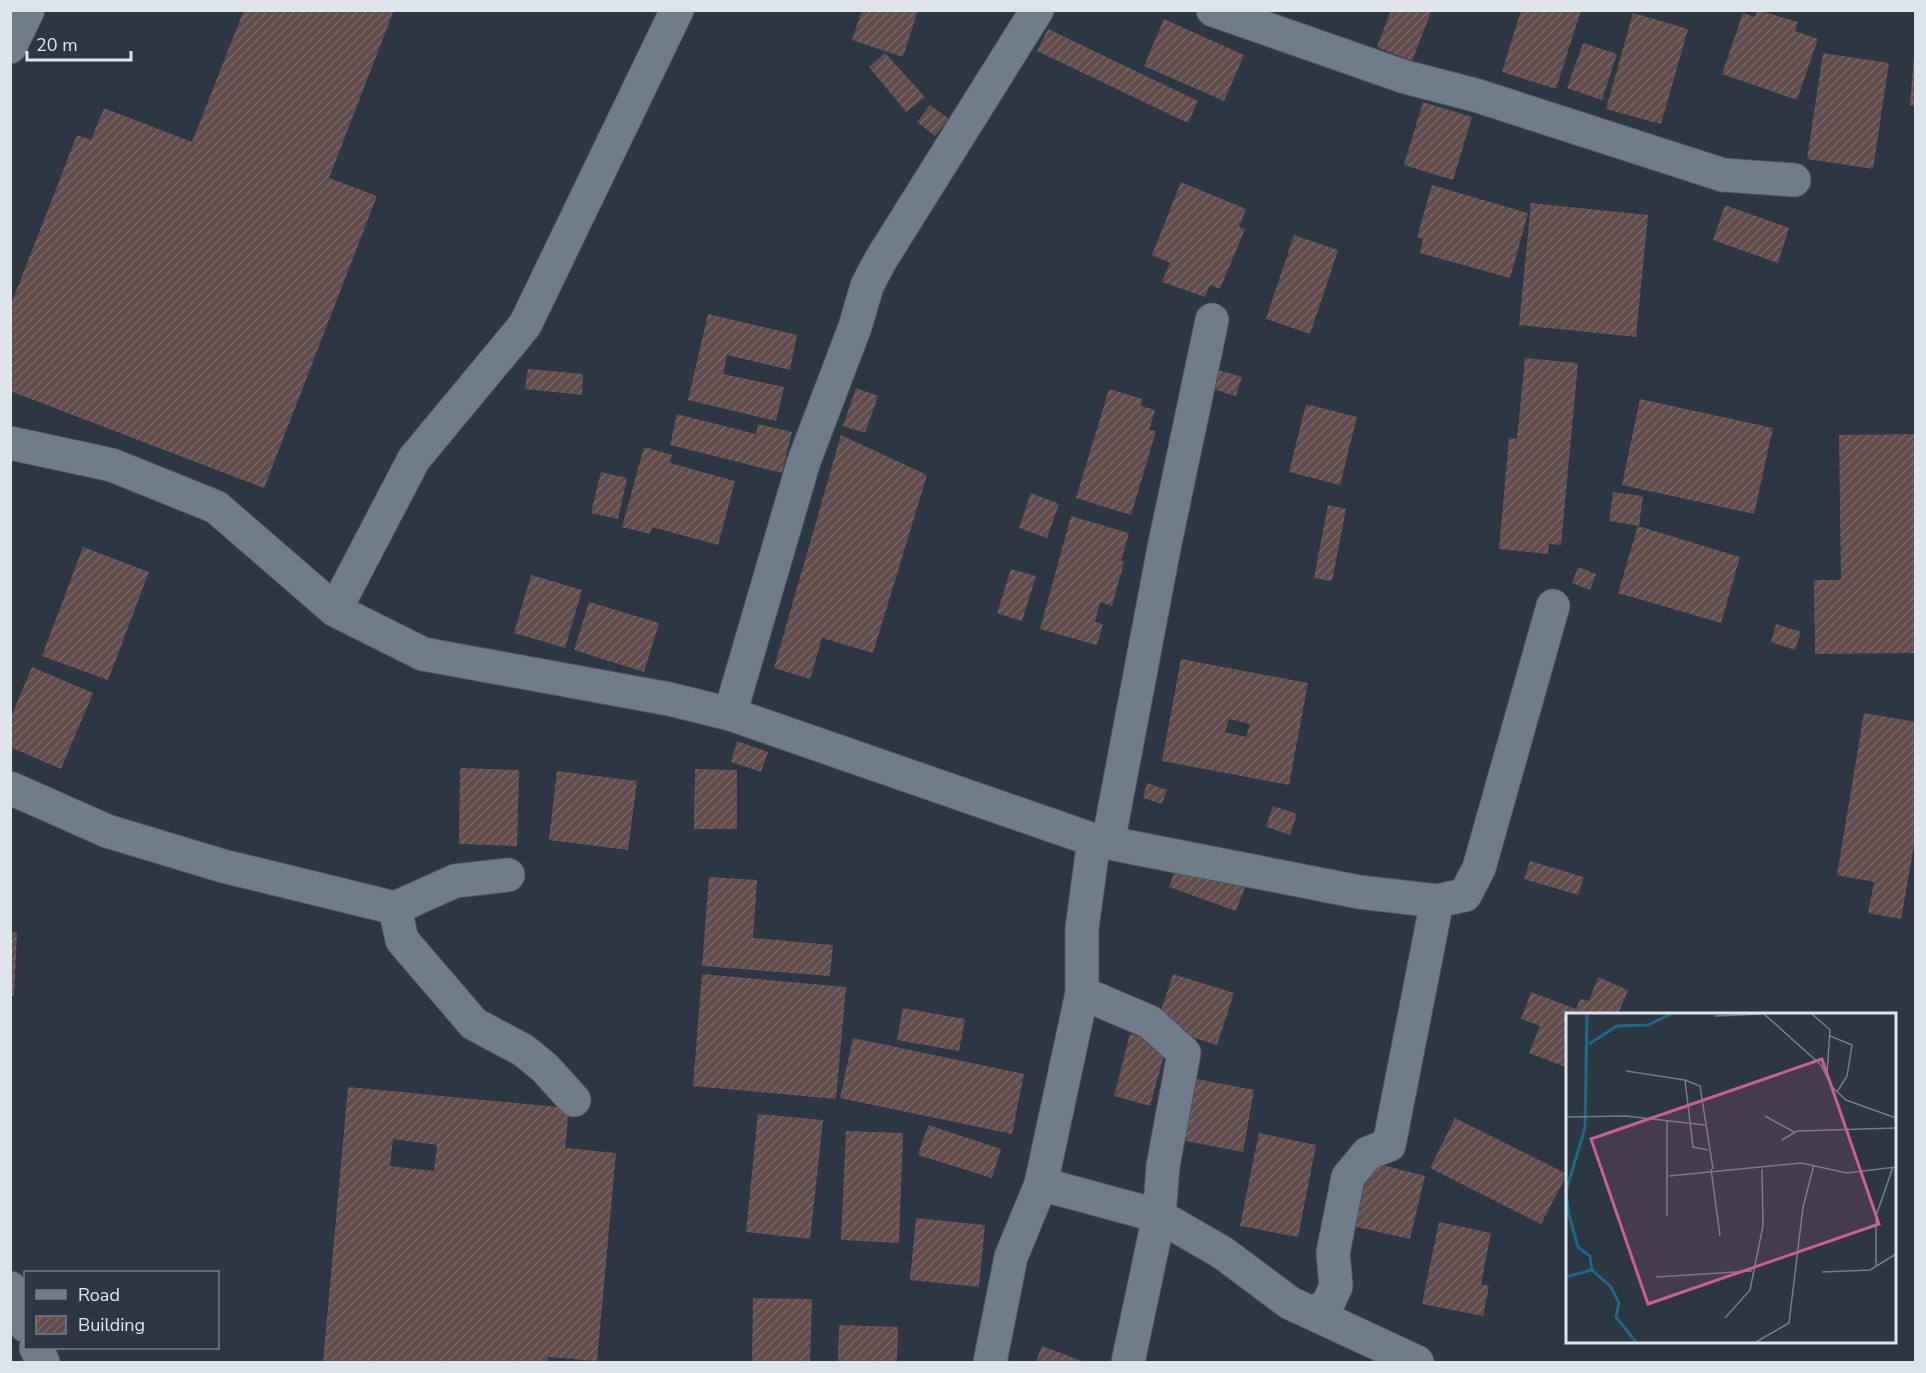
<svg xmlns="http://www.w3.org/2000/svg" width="1926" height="1373" font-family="'Nunito Sans',sans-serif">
  <defs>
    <pattern id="building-hatch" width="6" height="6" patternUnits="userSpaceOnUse" patternTransform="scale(1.5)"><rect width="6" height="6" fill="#614e4c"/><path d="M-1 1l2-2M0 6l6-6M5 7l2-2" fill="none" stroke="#776766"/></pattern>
  </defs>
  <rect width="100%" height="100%" fill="#2d3643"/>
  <g fill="url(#building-hatch)" fill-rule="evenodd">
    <path d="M244,10H394L329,178L377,196L264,488L10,391V307L77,135L91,140L104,108L192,142Z"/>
    <path d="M862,10H918L903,57L852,40Z"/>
    <path d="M1391,10H1432L1412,61L1377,47Z"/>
    <path d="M1521,10H1581L1556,89L1502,72Z"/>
    <path d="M1757,10L1798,22L1795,31L1818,39L1797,100L1722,74L1743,13L1755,17Z"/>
    <path d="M1633,13L1688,29L1661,124L1606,109Z"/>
    <path d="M1164,19L1244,55L1224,101L1144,66Z"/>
    <path d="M1048,29L1198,101L1188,123L1037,51Z"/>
    <path d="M1583,43L1617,54L1602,100L1567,88Z"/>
    <path d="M885,53L925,97L906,112L869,67Z"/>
    <path d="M1823,53L1889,63L1873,169L1807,159Z"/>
    <path d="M1914,56H1916V106L1910,105Z"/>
    <path d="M1423,102L1472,117L1453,180L1404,165Z"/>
    <path d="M930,105L949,119L935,136L917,122Z"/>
    <path d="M1181,182L1246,209L1239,227L1245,229L1220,289L1210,285L1205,297L1162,282L1170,263L1152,255Z"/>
    <path d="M1432,185L1528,213L1510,278L1420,253L1423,239L1417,237Z"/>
    <path d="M1531,203L1648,215L1636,337L1519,325Z"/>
    <path d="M1725,205L1789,228L1778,263L1713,240Z"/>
    <path d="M1294,235L1338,250L1310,334L1266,319Z"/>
    <path d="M708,314L797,335L790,370L727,355L723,374L784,387L776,421L688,400Z"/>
    <path d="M1525,358L1578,363L1561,545L1549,544L1548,554L1499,549L1509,438L1517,439Z"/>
    <path d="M528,369L583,374L582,395L525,389Z"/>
    <path d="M1218,370L1242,377L1236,396L1213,389Z"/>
    <path d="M856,388L878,396L865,433L843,426Z"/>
    <path d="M1109,389L1142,399L1141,406L1155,410L1149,430L1156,431L1131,515L1076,498Z"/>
    <path d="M1640,399L1773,428L1754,514L1622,485Z"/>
    <path d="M1306,404L1357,417L1340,485L1289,472Z"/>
    <path d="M677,414L756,434L758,424L792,432L782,473L670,445Z"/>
    <path d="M1916,434V653L1815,654L1814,580H1841L1839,435Z"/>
    <path d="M841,435L927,475L873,653L822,638L810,679L774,668Z"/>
    <path d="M644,447L672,455L670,463L735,481L718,545L652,527L650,534L622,527Z"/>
    <path d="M601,472L627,478L618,519L591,513Z"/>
    <path d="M1613,492L1643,496L1639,526L1609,521Z"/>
    <path d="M1031,493L1059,504L1047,538L1019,528Z"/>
    <path d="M1328,505L1346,509L1332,581L1314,578Z"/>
    <path d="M1071,516L1129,533L1121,561L1124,562L1112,606L1100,602L1095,622L1103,624L1097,645L1040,629Z"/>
    <path d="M1638,526L1740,557L1721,623L1618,593Z"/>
    <path d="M83,547L149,572L108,680L42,656Z"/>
    <path d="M1578,567L1596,574L1590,590L1572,583Z"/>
    <path d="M1011,569L1036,576L1022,621L997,613Z"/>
    <path d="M531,575L582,590L565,648L514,633Z"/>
    <path d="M589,602L659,623L644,672L574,650Z"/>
    <path d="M1776,624L1801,632L1795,650L1771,642Z"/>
    <path d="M1181,659L1308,683L1289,785L1162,761ZM1229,719L1250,724L1246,737L1225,732Z"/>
    <path d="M32,667L93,693L61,769L10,747V719Z"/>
    <path d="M1864,713L1916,722V834L1901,919L1868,913L1874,882L1837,875Z"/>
    <path d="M737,741L768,752L761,772L731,762Z"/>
    <path d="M460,768L519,770L517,846L459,844Z"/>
    <path d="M695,769L737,770V829H694Z"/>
    <path d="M557,771L637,781L628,850L549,840Z"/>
    <path d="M1147,783L1167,790L1162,804L1143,798Z"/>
    <path d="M1273,806L1297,814L1290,835L1266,827Z"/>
    <path d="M1178,861L1246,884L1236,911L1169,887Z"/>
    <path d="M1530,861L1584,877L1578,895L1524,879Z"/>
    <path d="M709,877L757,880L753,938L833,945L830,976L702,966Z"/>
    <path d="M10,932H17L14,996H10Z"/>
    <path d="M702,974L846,987L836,1099L693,1086Z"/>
    <path d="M1173,974L1234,993L1217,1045L1156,1026Z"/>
    <path d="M1598,977L1628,990L1618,1014H1568V1068L1529,1053L1540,1026L1521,1019L1531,992L1576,1009L1580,999L1589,1001Z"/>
    <path d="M903,1008L965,1019L959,1051L897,1040Z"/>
    <path d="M1130,1034L1167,1044L1150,1106L1114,1096Z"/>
    <path d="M853,1038L1024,1074L1012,1134L840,1098Z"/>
    <path d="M1192,1078L1254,1090L1243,1152L1181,1140Z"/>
    <path d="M348,1087L569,1108L565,1148L616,1153L597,1361L548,1357L547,1362H323ZM393,1139L437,1145L434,1171L390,1166Z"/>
    <path d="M758,1114L823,1120L810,1239L746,1232Z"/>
    <path d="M1455,1118L1567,1174L1541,1224L1430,1168Z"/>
    <path d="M928,1125L1001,1149L992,1178L918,1155Z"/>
    <path d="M846,1131L903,1133L899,1243L841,1240Z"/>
    <path d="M1259,1133L1316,1145L1298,1237L1240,1226Z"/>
    <path d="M1363,1160L1425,1176L1410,1239L1348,1225Z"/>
    <path d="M916,1218L985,1225L979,1287L910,1280Z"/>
    <path d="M1439,1222L1491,1233L1481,1284L1489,1286L1483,1316L1422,1304Z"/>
    <path d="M753,1298L812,1299L810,1362H752Z"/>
    <path d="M839,1325L898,1327L897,1362H838Z"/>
    <path d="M1042,1346L1085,1362H1036Z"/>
  </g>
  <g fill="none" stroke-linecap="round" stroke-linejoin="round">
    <g stroke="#4d5560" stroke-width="35">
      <g id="minor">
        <path d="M1213,10L1405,77L1475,95L1723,175L1794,180"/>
        <path d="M10,47L28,10"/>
        <path d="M10,443L112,465L216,507L335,610L423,654L669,699L730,714L1094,840L1359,892L1437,901L1465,895L1479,868L1553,606"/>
        <path d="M335,610L414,459L525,325L677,10"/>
        <path d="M730,714L804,461L855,327L867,286L880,261L1037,10"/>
        <path d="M10,788L107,831L223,866L395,908L455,881L508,875"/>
        <path d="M1108,843L1164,548L1212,320"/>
        <path d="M395,908L402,940L474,1024L523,1050L545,1068L574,1100"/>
        <path d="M1082,993L1150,1022L1184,1053L1163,1166L1159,1216L1128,1362"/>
        <path d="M1041,1184L1159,1216L1223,1253L1290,1303L1417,1362"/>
        <path d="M10,1288L26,1326"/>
        <path d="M1311,1312L1326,1308L1336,1286L1333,1253L1348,1177L1368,1153L1389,1145L1437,901"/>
        <path d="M36,1348L43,1362"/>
        <path d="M990,1362L1011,1257L1041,1184L1082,993V928L1094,840"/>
      </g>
    </g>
    <use href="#minor" stroke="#717c8a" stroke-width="33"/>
  </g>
  <g transform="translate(1566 1013)">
    <rect width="330" height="330" fill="#2d3643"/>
    <path fill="none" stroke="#1b6985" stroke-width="3" d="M21,1L19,115L0,178L3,202L12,234L24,243L26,257L45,274L53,290L50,304L70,329M23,31L51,13L82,12L105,1M0,264L26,257"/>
    <path fill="none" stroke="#747c87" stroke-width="1.5" d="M198,1L255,52L266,74L280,87L330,105M246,1L264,17L261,60M149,3L195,1M264,23L286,32L281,63L271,79M60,58L119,67L134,73L147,156M119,67L127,134L142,137M199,103L228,119M0,104L60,103L139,112M101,108V203M216,127L231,118L330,115M145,156L154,223M103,163L235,150L281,160L330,154M310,253V203L327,154M256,259L304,257L330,241M90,264L186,258M159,305L184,277L197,213L196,156M190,329L223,310L237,194L248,152"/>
    <path fill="#cc5f8e" fill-opacity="0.15" stroke="#cc5f8e" stroke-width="3" d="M256,46L313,211L82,291L25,126Z"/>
    <rect width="330" height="330" fill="none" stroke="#dee4ec" stroke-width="3"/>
  </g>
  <rect width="1926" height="1373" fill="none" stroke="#dee4ec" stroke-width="24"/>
  <rect x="24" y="1271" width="195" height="78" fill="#2d3643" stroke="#747c87" stroke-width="1.5"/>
  <rect x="36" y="1290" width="30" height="9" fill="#717c8a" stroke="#747c87" stroke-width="1.5"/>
  <text x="78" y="1301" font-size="18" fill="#dee4ec">Road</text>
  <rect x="36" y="1316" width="30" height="18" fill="url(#building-hatch)" stroke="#747c87" stroke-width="1.5"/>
  <text x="78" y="1331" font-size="18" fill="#dee4ec">Building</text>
  <path d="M27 51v9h104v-9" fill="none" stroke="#dee4ec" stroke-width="3"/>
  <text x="36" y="51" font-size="18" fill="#dee4ec" stroke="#2d3643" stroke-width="4.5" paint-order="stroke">20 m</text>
</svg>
